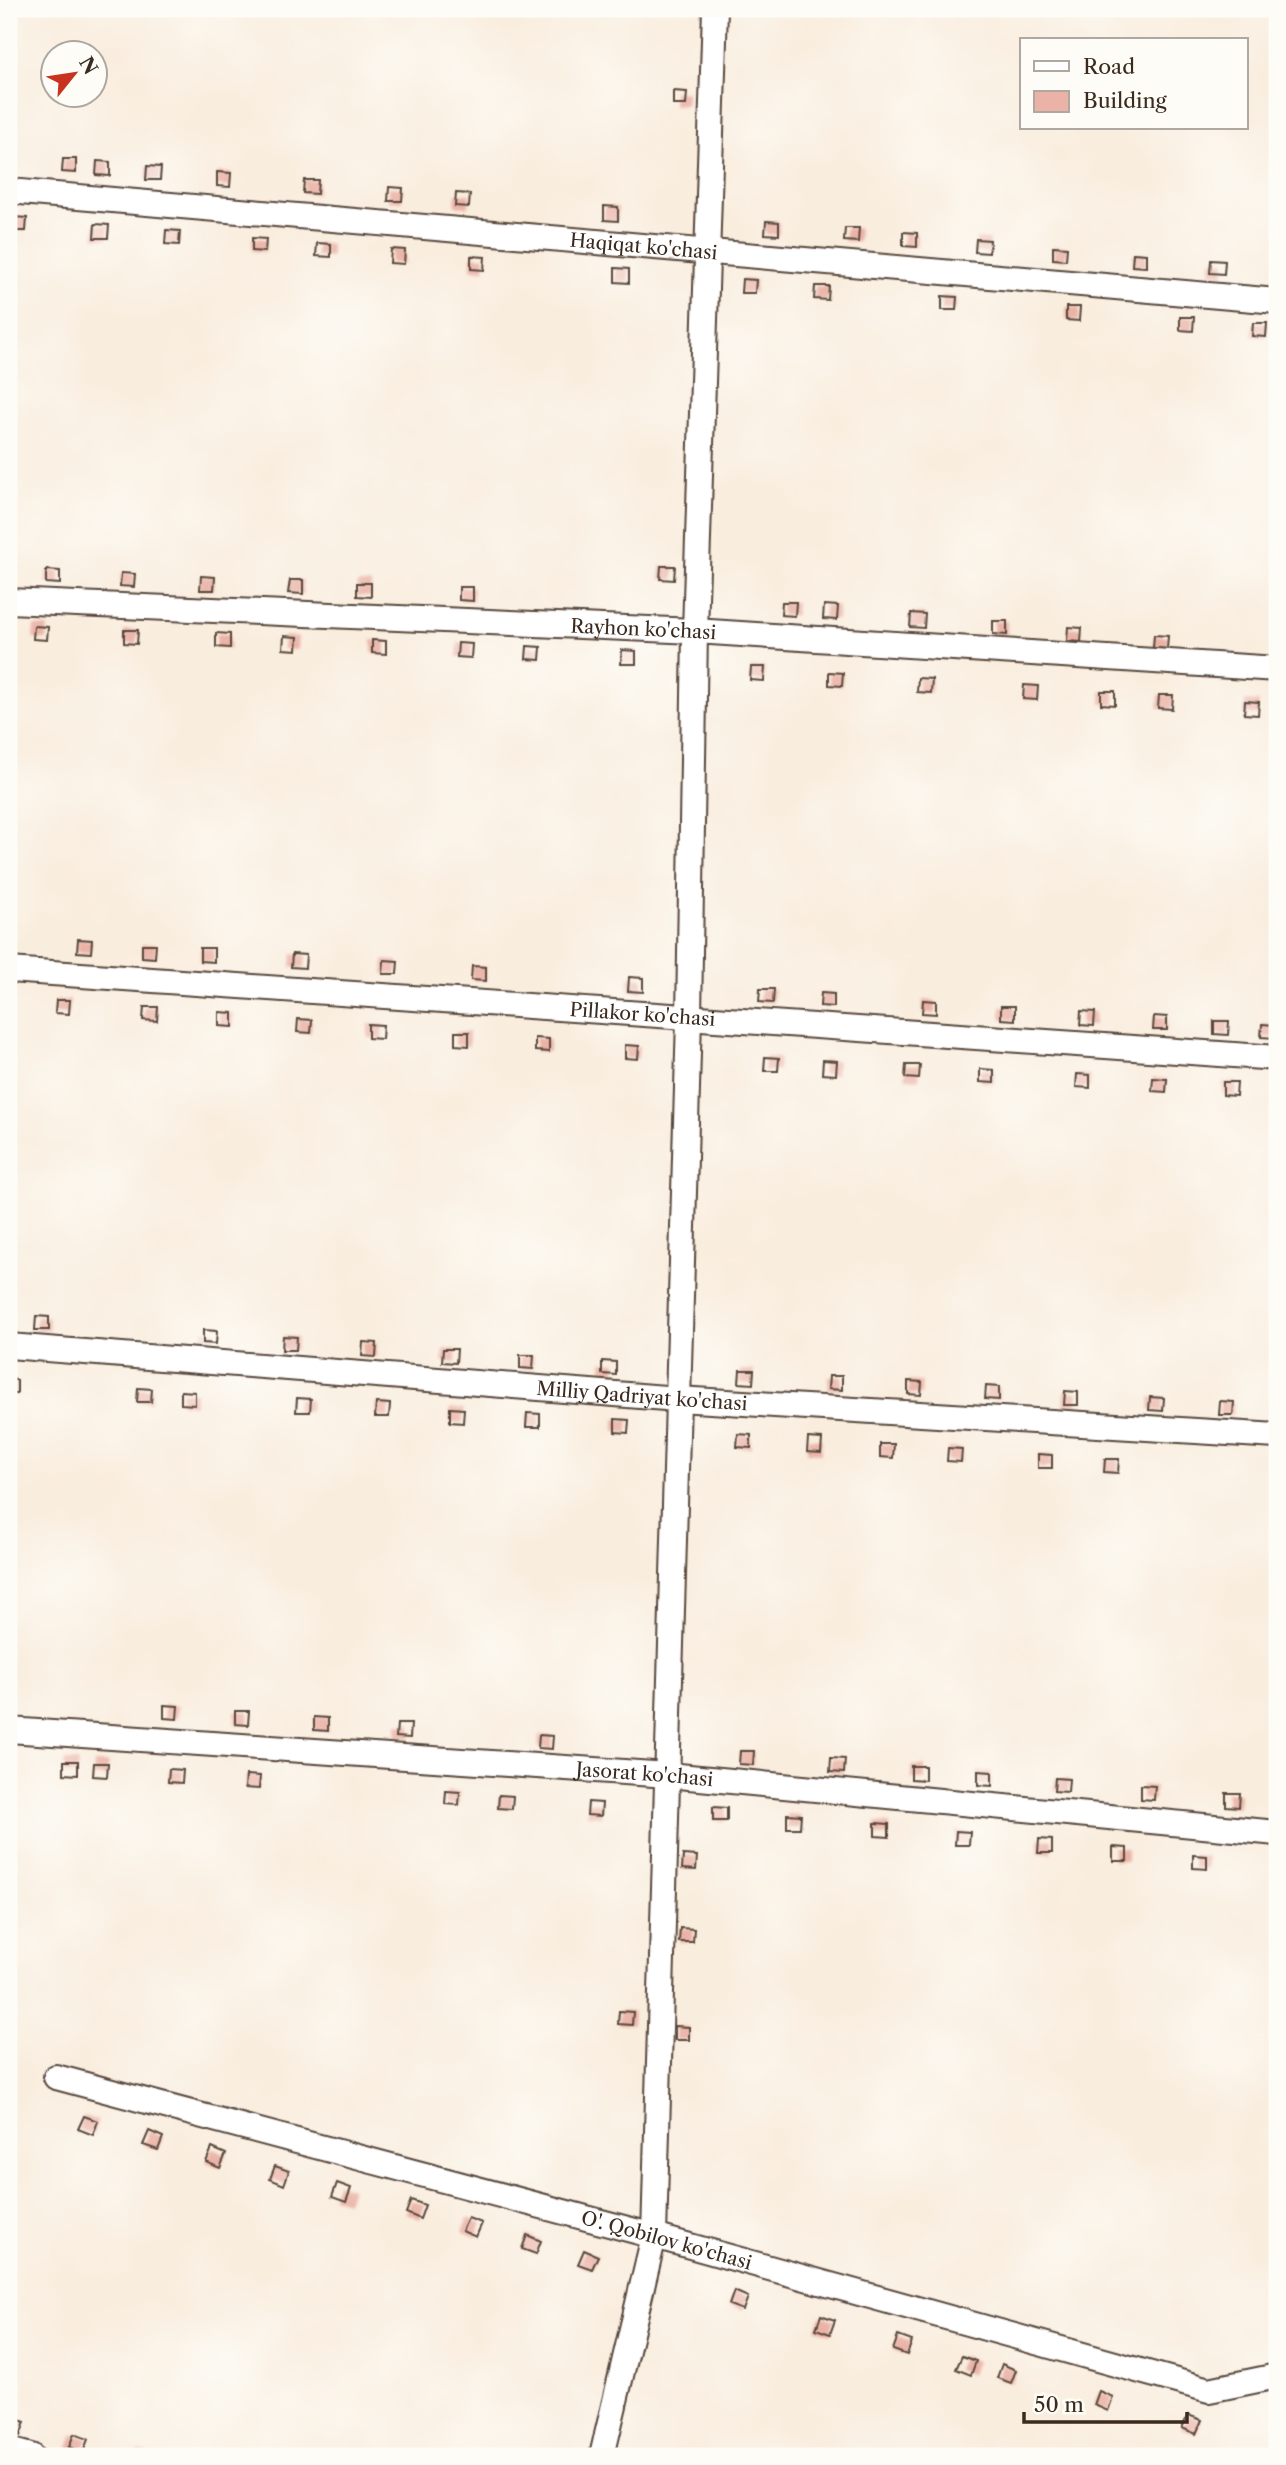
<svg xmlns="http://www.w3.org/2000/svg" width="1286" height="2465" font-family="'Libre Caslon Text',serif">
  <rect width="100%" height="100%" fill="#fdfcf7"/>
  <filter id="ink" filterUnits="userSpaceOnUse"><feTurbulence type="fractalNoise" baseFrequency=".0143" numOctaves="2"/><feDisplacementMap in="SourceGraphic" scale="14" xChannelSelector="R" yChannelSelector="G"/><feConvolveMatrix kernelMatrix="1 2 1 2 8 2 1 2 1" color-interpolation-filters="sRGB"/></filter>
  <filter id="wash" filterUnits="userSpaceOnUse"><feTurbulence type="fractalNoise" baseFrequency=".00686" numOctaves="4" result="noise"/><feDisplacementMap in="SourceGraphic" scale="28" xChannelSelector="R" yChannelSelector="G"/><feGaussianBlur stdDeviation="1.57" result="paint"/><feColorMatrix in="noise" values="0 0 0 0 0 0 0 0 0 0 0 0 0 0 0 0 0 1.4 0 .05"/><feComposite in="paint" operator="in"/></filter>
  <g filter="url(#wash)">
    <rect width="100%" height="100%" fill="#f9edde"/>
    <g id="blocks">
      <g fill="#ebb3a7">
        <path d="M673,91L687,92L686,105H673Z"/>
        <path d="M63,159H76V173L62,172Z"/>
        <path d="M97,161L110,162V176L96,175Z"/>
        <path d="M147,166L161,167L160,180H146Z"/>
        <path d="M217,172L231,173L230,187L217,186Z"/>
        <path d="M304,180H318L317,194L303,193Z"/>
        <path d="M389,187L403,188L402,201H388Z"/>
        <path d="M456,193L470,194L469,207L455,206Z"/>
        <path d="M604,206L618,207V221L604,220Z"/>
        <path d="M13,217L27,218L26,231H13Z"/>
        <path d="M766,221L779,222V235L765,234Z"/>
        <path d="M95,224L109,225L108,238H94Z"/>
        <path d="M845,228H859L858,242L844,241Z"/>
        <path d="M166,230L180,231L179,245L165,244Z"/>
        <path d="M903,232L917,233V247L903,246Z"/>
        <path d="M252,238L266,239L265,252L252,251Z"/>
        <path d="M976,239L990,240L989,253L975,252Z"/>
        <path d="M317,243L331,244V257L316,256Z"/>
        <path d="M1053,246L1067,247L1066,260L1053,259Z"/>
        <path d="M391,249L405,250L404,264L390,263Z"/>
        <path d="M1133,253L1146,254V267L1132,266Z"/>
        <path d="M471,256L485,257L484,270L471,269Z"/>
        <path d="M1211,260L1225,261L1224,274L1210,273Z"/>
        <path d="M615,268L629,269V283L615,282Z"/>
        <path d="M742,279L756,280L755,293H741Z"/>
        <path d="M815,286H829L828,300L814,299Z"/>
        <path d="M942,296L957,297L956,310H942Z"/>
        <path d="M1066,307H1080L1079,321L1066,320Z"/>
        <path d="M1180,317H1194L1193,331L1180,330Z"/>
        <path d="M1253,323H1267L1266,337L1252,336Z"/>
        <path d="M661,566H675L674,580L660,579Z"/>
        <path d="M46,570L60,571V584L46,583Z"/>
        <path d="M121,573L135,574L134,587L120,586Z"/>
        <path d="M201,576L215,577L214,590H200Z"/>
        <path d="M290,580H303V594L288,593Z"/>
        <path d="M357,583H371V597L357,596Z"/>
        <path d="M459,587H473V601L459,600Z"/>
        <path d="M782,602H796L795,616L781,615Z"/>
        <path d="M824,605L838,606L837,620L823,619Z"/>
        <path d="M911,613L925,614L924,628L910,627Z"/>
        <path d="M993,621H1007V635L993,634Z"/>
        <path d="M34,626L48,627L47,640L33,639Z"/>
        <path d="M1068,627L1082,628L1081,642L1067,641Z"/>
        <path d="M124,630H138L137,644L124,643Z"/>
        <path d="M216,633L230,634V648L216,647Z"/>
        <path d="M1154,635L1168,636L1167,649L1153,648Z"/>
        <path d="M284,636L298,637L297,650L283,649Z"/>
        <path d="M372,640L386,641V654L372,653Z"/>
        <path d="M458,643L472,644L471,658L457,657Z"/>
        <path d="M527,646L541,647L540,660L526,659Z"/>
        <path d="M622,650L636,651V664H621Z"/>
        <path d="M751,667H765L764,681L750,680Z"/>
        <path d="M829,672L843,673L842,686L829,685Z"/>
        <path d="M918,678L932,679L931,693L917,692Z"/>
        <path d="M1024,685L1038,686L1037,700L1023,699Z"/>
        <path d="M1101,691H1115V705L1101,704Z"/>
        <path d="M1159,695H1173L1172,709L1158,708Z"/>
        <path d="M1245,701L1259,702L1258,715L1244,714Z"/>
        <path d="M78,939L92,940L91,953L77,952Z"/>
        <path d="M142,944H156L155,958L142,957Z"/>
        <path d="M200,948H214V962L200,961Z"/>
        <path d="M292,954L306,955L305,968L291,967Z"/>
        <path d="M384,960L398,961L397,974H383Z"/>
        <path d="M472,966L486,967V981L471,980Z"/>
        <path d="M629,977L643,978V992L628,991Z"/>
        <path d="M760,989H774L773,1003L759,1002Z"/>
        <path d="M821,993L834,994V1007L820,1006Z"/>
        <path d="M56,1000H70L69,1014L55,1013Z"/>
        <path d="M923,1000L936,1001V1014L922,1013Z"/>
        <path d="M1001,1006H1015V1020L1001,1019Z"/>
        <path d="M144,1007H158L157,1021L143,1020Z"/>
        <path d="M1081,1011L1095,1012L1094,1026L1080,1025Z"/>
        <path d="M219,1012L233,1013V1027L219,1026Z"/>
        <path d="M1154,1016L1167,1017V1030H1153Z"/>
        <path d="M298,1019L312,1020L311,1033L297,1032Z"/>
        <path d="M1214,1021H1229L1228,1035L1214,1034Z"/>
        <path d="M368,1024L383,1025L382,1039L368,1038Z"/>
        <path d="M1262,1024L1275,1025V1038L1261,1037Z"/>
        <path d="M455,1032H469V1046L455,1045Z"/>
        <path d="M535,1038L549,1039V1052L535,1051Z"/>
        <path d="M625,1045L639,1046L638,1059L625,1058Z"/>
        <path d="M765,1057L779,1058L778,1071H764Z"/>
        <path d="M823,1060L837,1061L836,1075L822,1074Z"/>
        <path d="M906,1065H920L919,1079L905,1078Z"/>
        <path d="M980,1069L994,1070V1083L980,1082Z"/>
        <path d="M1077,1074L1090,1075V1088L1076,1087Z"/>
        <path d="M1153,1078L1167,1079L1166,1092L1152,1091Z"/>
        <path d="M1223,1082H1237L1236,1096L1223,1095Z"/>
        <path d="M36,1316L49,1317V1330H35Z"/>
        <path d="M203,1330L217,1331L216,1344L203,1343Z"/>
        <path d="M283,1336L297,1337L296,1350H282Z"/>
        <path d="M363,1342L377,1343L376,1357L362,1356Z"/>
        <path d="M443,1349H457L456,1363L442,1362Z"/>
        <path d="M520,1355H534L533,1369L520,1368Z"/>
        <path d="M602,1361L616,1362V1375L602,1374Z"/>
        <path d="M740,1370H754L753,1384L739,1383Z"/>
        <path d="M829,1376H842V1390L828,1389Z"/>
        <path d="M9,1380H17V1394L9,1393Z"/>
        <path d="M908,1381L922,1382L921,1395L908,1394Z"/>
        <path d="M986,1386L999,1387V1400L985,1399Z"/>
        <path d="M138,1388L152,1389L151,1402H137Z"/>
        <path d="M181,1391L195,1392V1405L181,1404Z"/>
        <path d="M1065,1391L1078,1392V1405H1064Z"/>
        <path d="M1150,1397L1164,1398L1163,1411L1149,1410Z"/>
        <path d="M297,1398L311,1399L310,1412H296Z"/>
        <path d="M1220,1401L1234,1402L1233,1415H1219Z"/>
        <path d="M376,1403L390,1404L389,1417H375Z"/>
        <path d="M450,1408L464,1409L463,1423L450,1422Z"/>
        <path d="M527,1413L540,1414V1427H526Z"/>
        <path d="M615,1419L629,1420L628,1433L615,1432Z"/>
        <path d="M738,1434L751,1435V1448L737,1447Z"/>
        <path d="M808,1438L822,1439L821,1453L807,1452Z"/>
        <path d="M880,1444H894L893,1458L880,1457Z"/>
        <path d="M948,1448L962,1449L961,1462L947,1461Z"/>
        <path d="M1038,1454L1052,1455V1468H1038Z"/>
        <path d="M1105,1459H1119L1118,1473L1104,1472Z"/>
        <path d="M164,1705L178,1706L177,1719L164,1718Z"/>
        <path d="M235,1711H249L248,1725L235,1724Z"/>
        <path d="M314,1717L328,1718V1731L314,1730Z"/>
        <path d="M397,1724H411L410,1738L396,1737Z"/>
        <path d="M539,1735L553,1736L552,1749L538,1748Z"/>
        <path d="M740,1751H754L753,1765L739,1764Z"/>
        <path d="M831,1758L845,1759L844,1773L830,1772Z"/>
        <path d="M64,1761H78V1775L64,1774Z"/>
        <path d="M94,1763H108L107,1777L93,1776Z"/>
        <path d="M911,1766H925V1780L911,1779Z"/>
        <path d="M169,1769L183,1770L182,1783L168,1782Z"/>
        <path d="M978,1771L992,1772V1786L978,1785Z"/>
        <path d="M246,1775L260,1776L259,1789L245,1788Z"/>
        <path d="M1055,1778L1069,1779L1068,1792L1054,1791Z"/>
        <path d="M1141,1785L1155,1786L1154,1800L1141,1799Z"/>
        <path d="M446,1791L460,1792L459,1805L445,1804Z"/>
        <path d="M1226,1793H1240L1239,1807L1226,1806Z"/>
        <path d="M499,1795L513,1796L512,1809L498,1808Z"/>
        <path d="M588,1802L602,1803L601,1816L587,1815Z"/>
        <path d="M713,1807L727,1808V1821H713Z"/>
        <path d="M787,1814L801,1815L800,1828H787Z"/>
        <path d="M875,1823L889,1824V1837L875,1836Z"/>
        <path d="M956,1831L970,1832L969,1845H955Z"/>
        <path d="M1039,1839L1052,1840V1853H1038Z"/>
        <path d="M1113,1847L1127,1848V1861H1113Z"/>
        <path d="M683,1855L697,1856L696,1870L682,1869Z"/>
        <path d="M1193,1855L1207,1856V1869L1193,1868Z"/>
        <path d="M680,1928L694,1929L693,1942H679Z"/>
        <path d="M619,2011L633,2012L632,2025L618,2024Z"/>
        <path d="M675,2026L689,2027V2040H675Z"/>
        <path d="M84,2116L98,2121L93,2135L78,2129Z"/>
        <path d="M149,2131L163,2137L158,2150L143,2145Z"/>
        <path d="M212,2148L226,2154L220,2168L206,2162Z"/>
        <path d="M275,2166L289,2171L284,2185L270,2179Z"/>
        <path d="M337,2183L351,2188L346,2202L332,2197Z"/>
        <path d="M411,2200L425,2205L420,2219L406,2213Z"/>
        <path d="M468,2218L482,2223L476,2237L462,2231Z"/>
        <path d="M527,2235L541,2241L536,2254L522,2249Z"/>
        <path d="M584,2250L598,2256L592,2269L578,2264Z"/>
        <path d="M734,2291L748,2297L743,2310L729,2305Z"/>
        <path d="M821,2315L835,2320L830,2334L816,2329Z"/>
        <path d="M898,2336L912,2341L907,2355L893,2350Z"/>
        <path d="M962,2356L976,2361L971,2375L956,2369Z"/>
        <path d="M1002,2364L1016,2370L1011,2383L997,2378Z"/>
        <path d="M1099,2391L1113,2397L1108,2411L1094,2405Z"/>
        <path d="M1188,2415L1202,2420L1196,2434L1182,2428Z"/>
        <path d="M10,2417L25,2422L20,2436L9,2432Z"/>
        <path d="M74,2434L88,2439L83,2453L69,2447Z"/>
        <path d="M139,2451L153,2456H137Z"/>
      </g>
    </g>
  </g>
  <g filter="url(#ink)">
    <use href="#blocks" fill-opacity="0" stroke="#58473b" stroke-width="2"/>
    <g fill="none" stroke-linecap="round" stroke-linejoin="round">
      <g stroke="#58473b" stroke-width="28">
        <g id="street">
          <path id="s1" d="M9,191L1277,301"/>
          <path id="s2" d="M9,601L695,631L1277,669"/>
          <path id="s3" d="M9,970L1277,1058"/>
          <path id="s4" d="M9,1346L678,1399L1277,1436"/>
          <path id="s5" d="M9,1730L668,1775L1277,1833"/>
          <path id="s6" d="M56,2077L654,2236L1209,2390L1277,2376"/>
          <path d="M9,2450L31,2456"/>
          <path d="M602,2456L654,2236L689,1018L695,631L715,9"/>
        </g>
      </g>
      <use href="#street" stroke="#fff" stroke-width="24"/>
    </g>
  </g>
  <g text-anchor="middle" dominant-baseline="central" stroke-width="7" stroke-linejoin="round" paint-order="stroke">
    <g font-size="19" fill="#3b2a1e" stroke="#fdfcf7">
      <text stroke="none"><textPath href="#s1" startOffset="637">Haqiqat ko'chasi</textPath></text>
      <text stroke="none"><textPath href="#s2" startOffset="635">Rayhon ko'chasi</textPath></text>
      <text stroke="none"><textPath href="#s3" startOffset="635">Pillakor ko'chasi</textPath></text>
      <text stroke="none"><textPath href="#s4" startOffset="635">Milliy Qadriyat ko'chasi</textPath></text>
      <text stroke="none"><textPath href="#s5" startOffset="637">Jasorat ko'chasi</textPath></text>
      <text stroke="none"><textPath href="#s6" startOffset="632">O'. Qobilov ko'chasi</textPath></text>
    </g>
  </g>
  <rect width="1286" height="2465" fill="none" stroke="#fdfcf7" stroke-width="35"/>
  <rect x="1020" y="38" width="228" height="91" fill="#fdfcf7" stroke="#afa8a0" stroke-width="2"/>
  <rect x="1034" y="61" width="35" height="10" fill="#ffffff" stroke="#afa8a0" stroke-width="2"/>
  <text x="1083" y="74" font-size="21" fill="#3b2a1e">Road</text>
  <rect x="1034" y="91" width="35" height="21" fill="#ebb3a7" stroke="#afa8a0" stroke-width="2"/>
  <text x="1083" y="108" font-size="21" fill="#3b2a1e">Building</text>
  <g transform="translate(74 74) rotate(60)"><circle r="33" fill="#fdfcf7" stroke="#afa8a0" stroke-width="2"/>
  <path d="M0-5L12 26L0 18L-12 26Z" fill="#c8321e"/>
  <text y="-10" font-size="19" font-weight="bold" text-anchor="middle" fill="#3b2a1e">N</text>
  </g>
  <path d="M1024 2412v10h163v-10" fill="none" stroke="#3b2a1e" stroke-width="3.5"/>
  <text x="1034" y="2412" font-size="21" fill="#3b2a1e" stroke="#fdfcf7" stroke-width="5" paint-order="stroke">50 m</text>
</svg>
